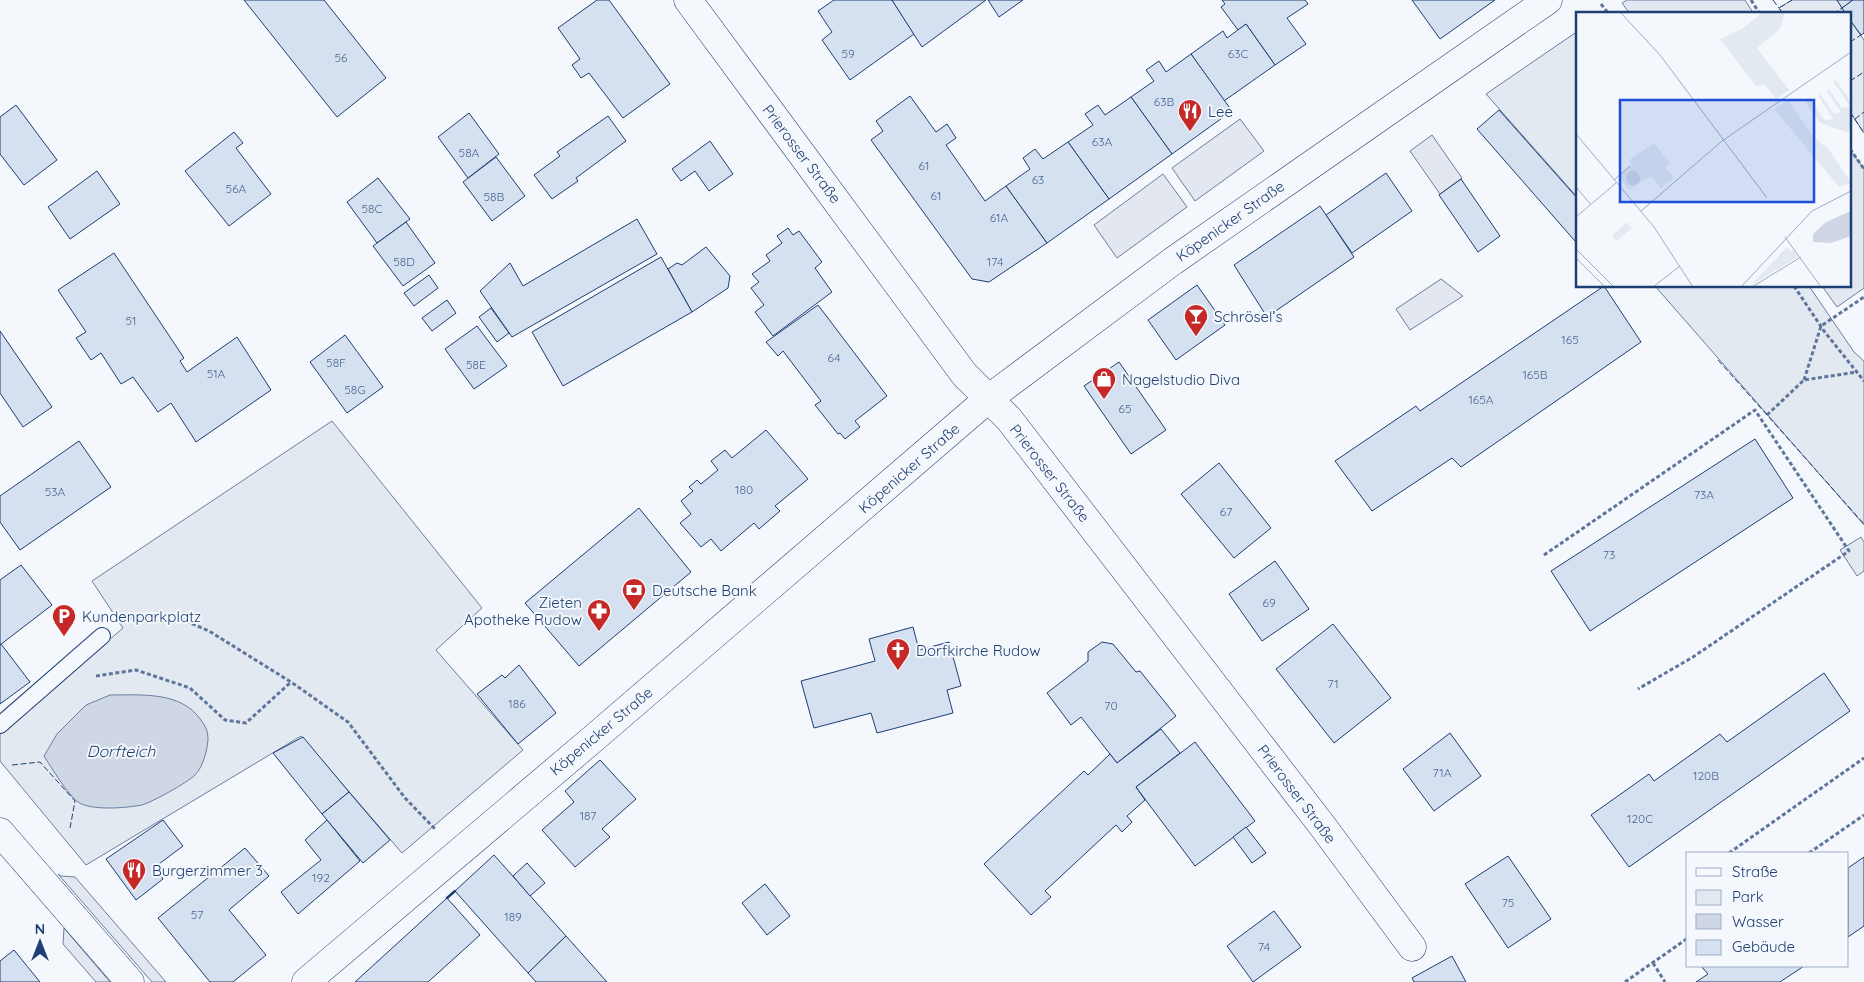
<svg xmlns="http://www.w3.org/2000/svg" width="1864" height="982" font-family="Quicksand,sans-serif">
  <rect width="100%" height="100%" fill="#f4f7fb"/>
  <g fill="#e3e9f0" stroke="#687fa3">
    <path d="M1792,0H1837L1846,14H1783L1779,8Z"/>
    <path d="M1850,20L1864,40V133L1850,112Z"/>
    <path d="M1578,31V198L1486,94Z"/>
    <path d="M1655,286H1809L1854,352L1864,361V525Z"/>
    <path d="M332,421L482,608L436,650L523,750L402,853L301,736L86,865L0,761V734L123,628L92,581Z"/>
    <path d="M1861,537L1864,542V571L1857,576L1840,550Z"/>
  </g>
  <g fill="#e3e8f0" stroke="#687fa3">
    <path d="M1627,0H1745L1754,14H1630L1622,3Z"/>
    <path d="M1240,119L1264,151L1195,201L1172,168Z"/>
    <path d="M1432,135L1462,178L1440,194L1410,151Z"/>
    <path d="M1850,150L1864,169V288L1837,307L1822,286H1850Z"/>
    <path d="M1163,174L1187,207L1117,258L1094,225Z"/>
    <path d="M1441,279L1463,296L1410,330L1396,309Z"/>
    <path d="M58,874L61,876L75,877L166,982H152Z"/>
    <path d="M64,928L110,982H96L63,944Z"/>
  </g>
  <path fill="#cfd7e4" stroke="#687fa3" d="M110,695C141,695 181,691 201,720C206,727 208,731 208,740C207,751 203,767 195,775C187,783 152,802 142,805C126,808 91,811 78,802C68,795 51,767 44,756L57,734L86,705Z"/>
  <g fill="#d5e0f0" stroke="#1d3f73">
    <path d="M244,0H324L386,78L337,117Z"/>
    <path d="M597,0H609L670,84L623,118L589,73L581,78L572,65L580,59L558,28Z"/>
    <path d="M834,0H892L914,34L850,80L822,40L832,32L818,11Z"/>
    <path d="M892,0H986L922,47Z"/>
    <path d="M988,0H1023L999,17Z"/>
    <path d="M1222,0H1305L1308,4L1287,18L1306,44L1275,65L1246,24L1238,30L1221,7L1225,4Z"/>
    <path d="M1412,0H1495L1440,39Z"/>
    <path d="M1837,0H1853L1842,8Z"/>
    <path d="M1853,0H1864V33L1861,35L1850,20V14H1846L1842,8Z"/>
    <path d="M1246,24L1275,65L1224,101L1191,54L1223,31L1227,38Z"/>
    <path d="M1191,54L1232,111L1172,154L1131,97L1154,81L1146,70L1159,61L1166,72Z"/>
    <path d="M910,96L936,132L947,124L956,138L946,145L985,201L1006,186L1047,243L989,282L972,279L871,140L883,131L876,121Z"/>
    <path d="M1131,97L1172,154L1109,199L1068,142L1093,125L1085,114L1098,105L1105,115Z"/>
    <path d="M16,105L57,160L24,185L0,154V117Z"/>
    <path d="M1499,110L1578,199V238L1575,241L1477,129Z"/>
    <path d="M469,113L499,154L468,178L438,137Z"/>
    <path d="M608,116L626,141L576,178L578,181L552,199L534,175L560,156L557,152Z"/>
    <path d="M234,132L243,143L236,148L271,194L229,226L185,171Z"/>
    <path d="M710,141L733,174L709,191L695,171L681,181L672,169Z"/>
    <path d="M1068,142L1109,199L1047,243L1006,186L1030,169L1023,158L1035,149L1043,159Z"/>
    <path d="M496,157L525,196L492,221L463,182Z"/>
    <path d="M97,171L120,204L70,239L48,207Z"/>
    <path d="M1386,173L1412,211L1352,253L1326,215Z"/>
    <path d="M378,178L410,219L377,243L347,202Z"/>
    <path d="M1461,179L1500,236L1478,252L1439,195Z"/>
    <path d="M1320,206L1354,257L1267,317L1234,265Z"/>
    <path d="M637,219L657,254L512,337L480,291L510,263L523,286Z"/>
    <path d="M406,222L435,263L403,286L373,246Z"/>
    <path d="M788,228L793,235L799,231L822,262L815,268L832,292L773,336L755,312L764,305L751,288L759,282L752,274L770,261L766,255L782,243L777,236Z"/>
    <path d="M706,247L730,276L728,288L692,312L668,269L677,263L682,265Z"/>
    <path d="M114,253L184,358L180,361L187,372L237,337L271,390L196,442L171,403L158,412L133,377L121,384L101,353L91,360L76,338L86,332L58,290Z"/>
    <path d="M661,257L692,312L563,386L532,332Z"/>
    <path d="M429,275L438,288L414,306L404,293Z"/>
    <path d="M1197,285L1225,325L1176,360L1148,320Z"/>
    <path d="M1604,286L1641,342L1461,467L1452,458L1372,511L1335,461L1416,406L1420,411Z"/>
    <path d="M447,300L456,313L432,331L422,318Z"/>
    <path d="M818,305L887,396L855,421L860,427L845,439L840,433L838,434L815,405L821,401L783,351L778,356L766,342Z"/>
    <path d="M491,308L509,333L497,342L479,317Z"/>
    <path d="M477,326L507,366L474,389L445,349Z"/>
    <path d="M0,331L52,407L23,427L0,393Z"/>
    <path d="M345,335L383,387L347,413L310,362Z"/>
    <path d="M1119,362L1166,430L1131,454L1084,386Z"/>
    <path d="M766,430L808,479L775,506L780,511L759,529L754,523L721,551L711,539L701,547L680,523L691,514L681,501L693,491L689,487L697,480L701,484L718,470L711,461L725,450L732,458Z"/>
    <path d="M1755,439L1793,498L1590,631L1551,571Z"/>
    <path d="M79,441L111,487L20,550L0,522V496Z"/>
    <path d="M1219,463L1271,528L1234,558L1181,494Z"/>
    <path d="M639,508L691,572L579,666L525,603Z"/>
    <path d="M1275,561L1309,609L1262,641L1229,594Z"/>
    <path d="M21,565L52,605L0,645V580Z"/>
    <path d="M1333,624L1391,698L1334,743L1276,669Z"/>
    <path d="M913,627L919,650L949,642L961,686L947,690L953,713L877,733L871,713L814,728L801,681L875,661L869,639Z"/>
    <path d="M1102,642L1113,644L1136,672L1140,671L1176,716L1117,763L1081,717L1071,725L1047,693L1088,661V652Z"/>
    <path d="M1,644L30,682L0,704V645Z"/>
    <path d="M519,665L556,713L518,744L477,694L502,675L505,678Z"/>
    <path d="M1824,673L1850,711L1629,867L1591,815L1649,774L1654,781L1720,734L1727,742Z"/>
    <path d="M1161,729L1180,753L1136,787L1145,800L1127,816L1132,822L1122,832L1116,825L1045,891L1051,897L1031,915L984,864L1084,771L1088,775L1110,754L1117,763Z"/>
    <path d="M1450,733L1481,776L1434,811L1403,769Z"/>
    <path d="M303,737L349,792L322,814L273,753Z"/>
    <path d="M1195,742L1255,821L1195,866L1136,787Z"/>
    <path d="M600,760L636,799L602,829L610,837L575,867L542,830L574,802L565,791Z"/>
    <path d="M349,792L390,840L363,863L322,814Z"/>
    <path d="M163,820L183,846L155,867L163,879L136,900L106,859Z"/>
    <path d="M327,820L360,861L298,914L281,892L321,860L305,840Z"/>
    <path d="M1246,827L1266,853L1252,863L1233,837Z"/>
    <path d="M245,848L269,876L229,910L266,955L233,982H210L158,918Z"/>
    <path d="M494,855L566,936L528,973L455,891Z"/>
    <path d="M1508,856L1551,919L1508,948L1465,884Z"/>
    <path d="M1864,857V926L1848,937V868Z"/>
    <path d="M527,863L545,883L530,896L513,876Z"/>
    <path d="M765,884L790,916L767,935L742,903Z"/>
    <path d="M447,898L480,935L428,982H355Z"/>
    <path d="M1274,911L1301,947L1253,982L1227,946Z"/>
    <path d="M566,936L607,982H536L528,973Z"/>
    <path d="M14,950L40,982H0V961Z"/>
    <path d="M1452,956L1466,982H1414L1412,978Z"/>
    <path d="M1701,966H1804L1780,982H1696L1708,974Z"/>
  </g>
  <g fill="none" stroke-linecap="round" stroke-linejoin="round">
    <g stroke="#1d3f73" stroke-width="18">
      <path id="service" d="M0,725L102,636"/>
    </g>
    <g stroke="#1d3f73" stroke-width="29">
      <g id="minor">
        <path d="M688,0L964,374L1009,419L1324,828L1412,947"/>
        <path d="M0,832L130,982"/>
        <path d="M306,982L594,738L988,399L1173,261L1548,0"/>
      </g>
    </g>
    <g stroke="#5e769c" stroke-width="3" stroke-dasharray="4 2.5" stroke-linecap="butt">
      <path d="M1751,0L1760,14"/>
      <path d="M1601,4L1609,14"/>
      <path d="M1850,149L1864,169"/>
      <path d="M1794,286L1824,331L1864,381"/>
      <path d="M1804,380L1821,326L1864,297"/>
      <path d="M1767,415L1804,380L1857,372"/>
      <path d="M1544,555L1755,410L1849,551L1693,657L1638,689"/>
      <path d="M124,622L132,617L170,614L209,631L291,682L348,722L405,798L436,830"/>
      <path d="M96,676L136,670L190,688L225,720L246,723L291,682"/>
      <path d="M1729,853L1864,758"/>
      <path d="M1809,853L1864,815"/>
      <path d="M1653,963L1665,982"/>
      <path d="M1625,982L1688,938"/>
    </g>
    <use href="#service" stroke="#f4f7fb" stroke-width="16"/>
    <use href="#minor" stroke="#f4f7fb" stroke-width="28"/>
    <g stroke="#1d3f73" stroke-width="1" stroke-dasharray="6 2.5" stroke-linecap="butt">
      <path d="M1773,0L1779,8"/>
      <path d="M1783,14L1779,8L1792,0"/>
      <path d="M1833,14L1842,8"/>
      <path d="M1850,42L1861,35"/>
      <path d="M1850,81L1864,72"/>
      <path d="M1850,112L1864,133"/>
      <path d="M1855,119L1864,112"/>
      <path d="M1718,360L1864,524"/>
      <path d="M12,765L40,762L75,801L70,828"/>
    </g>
    <path stroke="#1d3f73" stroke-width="2.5" d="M447,898L455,891"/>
  </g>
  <defs>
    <g id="restaurant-pin" transform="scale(1.25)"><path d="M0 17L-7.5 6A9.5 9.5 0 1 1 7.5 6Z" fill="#c62828" stroke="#f4f7fb"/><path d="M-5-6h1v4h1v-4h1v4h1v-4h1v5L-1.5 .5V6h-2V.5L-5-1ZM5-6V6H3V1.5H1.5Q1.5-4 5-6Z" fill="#fff"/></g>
    <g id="bar-pin" transform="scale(1.25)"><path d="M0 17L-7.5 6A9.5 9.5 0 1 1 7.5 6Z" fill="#c62828" stroke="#f4f7fb"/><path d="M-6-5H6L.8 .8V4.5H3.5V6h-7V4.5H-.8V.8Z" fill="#fff"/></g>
    <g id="shop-pin" transform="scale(1.25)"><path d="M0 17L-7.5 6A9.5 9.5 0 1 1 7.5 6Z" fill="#c62828" stroke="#f4f7fb"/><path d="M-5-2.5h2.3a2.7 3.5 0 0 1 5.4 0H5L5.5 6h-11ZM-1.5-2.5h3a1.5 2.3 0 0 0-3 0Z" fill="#fff"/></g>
    <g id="bank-pin" transform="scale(1.25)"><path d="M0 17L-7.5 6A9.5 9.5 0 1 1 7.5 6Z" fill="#c62828" stroke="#f4f7fb"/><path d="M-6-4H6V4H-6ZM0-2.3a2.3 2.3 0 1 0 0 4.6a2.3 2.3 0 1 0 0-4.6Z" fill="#fff"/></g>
    <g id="pharmacy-pin" transform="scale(1.25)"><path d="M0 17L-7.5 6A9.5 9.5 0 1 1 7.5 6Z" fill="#c62828" stroke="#f4f7fb"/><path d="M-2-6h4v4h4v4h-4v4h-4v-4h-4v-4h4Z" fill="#fff"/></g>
    <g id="parking-pin" transform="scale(1.25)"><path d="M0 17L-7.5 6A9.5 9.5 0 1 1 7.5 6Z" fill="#c62828" stroke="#f4f7fb"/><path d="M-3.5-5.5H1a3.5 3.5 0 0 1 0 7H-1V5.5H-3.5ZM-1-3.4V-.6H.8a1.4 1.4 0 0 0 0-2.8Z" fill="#fff"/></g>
    <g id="church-pin" transform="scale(1.25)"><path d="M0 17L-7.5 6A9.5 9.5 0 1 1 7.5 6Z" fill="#c62828" stroke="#f4f7fb"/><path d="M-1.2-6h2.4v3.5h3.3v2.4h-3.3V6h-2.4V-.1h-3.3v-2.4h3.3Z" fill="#fff"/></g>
  </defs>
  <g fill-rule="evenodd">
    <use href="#restaurant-pin" x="1190" y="111"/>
    <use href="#bar-pin" x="1196" y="316"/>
    <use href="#shop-pin" x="1104" y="379"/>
    <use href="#bank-pin" x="634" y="590"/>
    <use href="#pharmacy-pin" x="599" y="611"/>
    <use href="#parking-pin" x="64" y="616"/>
    <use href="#church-pin" x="898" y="650"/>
    <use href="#restaurant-pin" x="134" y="870"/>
  </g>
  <g text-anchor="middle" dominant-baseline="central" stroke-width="4" stroke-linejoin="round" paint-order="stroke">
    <g font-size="12" fill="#4b6792">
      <text x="848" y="53">59</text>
      <text x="1238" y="53">63C</text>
      <text x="341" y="57">56</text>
      <text x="1164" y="101">63B</text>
      <text x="1102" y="141">63A</text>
      <text x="469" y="152">58A</text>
      <text x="924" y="165">61</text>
      <text x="1038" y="179">63</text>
      <text x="236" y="188">56A</text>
      <text x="936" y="195">61</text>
      <text x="494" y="196">58B</text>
      <text x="372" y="208">58C</text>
      <text x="999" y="217">61A</text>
      <text x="404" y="261">58D</text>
      <text x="995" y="261">174</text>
      <text x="131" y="320">51</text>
      <text x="1570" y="339">165</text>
      <text x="834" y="357">64</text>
      <text x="336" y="362">58F</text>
      <text x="476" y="364">58E</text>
      <text x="216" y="373">51A</text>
      <text x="1535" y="374">165B</text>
      <text x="355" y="389">58G</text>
      <text x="1481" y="399">165A</text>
      <text x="1125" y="408">65</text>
      <text x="744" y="489">180</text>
      <text x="55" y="491">53A</text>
      <text x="1704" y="494">73A</text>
      <text x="1226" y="511">67</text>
      <text x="1609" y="554">73</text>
      <text x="1269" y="602">69</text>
      <text x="1333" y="683">71</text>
      <text x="517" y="703">186</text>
      <text x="1111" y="705">70</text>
      <text x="1442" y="772">71A</text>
      <text x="1706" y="775">120B</text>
      <text x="588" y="815">187</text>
      <text x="1640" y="818">120C</text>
      <text x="321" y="877">192</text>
      <text x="1508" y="902">75</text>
      <text x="197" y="914">57</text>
      <text x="513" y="916">189</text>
      <text x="1264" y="946">74</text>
    </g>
    <g font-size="15" fill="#1d3f73" stroke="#f4f7fb" text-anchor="start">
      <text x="1208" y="111">Lee</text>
      <text x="1214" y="316">Schrösel’s</text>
      <text x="1122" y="379">Nagelstudio Diva</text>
      <text x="652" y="590">Deutsche Bank</text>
      <text x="582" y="602" text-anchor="end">Zieten<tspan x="582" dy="17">Apotheke Rudow</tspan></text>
      <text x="82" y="616">Kundenparkplatz</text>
      <text x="916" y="650">Dorfkirche Rudow</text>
      <text x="152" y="870">Burgerzimmer 3</text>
    </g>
    <g font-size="15" fill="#1d3f73" stroke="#f4f7fb">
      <text transform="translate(802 154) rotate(53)">Prierosser Straße</text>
      <text transform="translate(1230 221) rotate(-35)">Köpenicker Straße</text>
      <text transform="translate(909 468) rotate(-41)">Köpenicker Straße</text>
      <text transform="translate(1050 473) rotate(52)">Prierosser Straße</text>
      <text transform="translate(601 731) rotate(-40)">Köpenicker Straße</text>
      <text transform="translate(1297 794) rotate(53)">Prierosser Straße</text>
    </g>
    <g font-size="16" font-style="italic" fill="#1d3f73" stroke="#f4f7fb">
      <text x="121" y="751">Dorfteich</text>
    </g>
  </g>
  <g transform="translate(1576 12)">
    <rect width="275" height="275" fill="#f4f7fb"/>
    <path d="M187,0H209L204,17L181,36L213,78L200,87L189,72L180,74L144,27L166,17ZM260,68L275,90V117L271,120L244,111L229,89L233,86L249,108L257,107L242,84L244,82L258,102L265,100L250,78L253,77L266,96L274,94L257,69ZM212,88L237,124L248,134L250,133L275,171L263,175L198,97ZM78,131L94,151L89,155L98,166L85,176L75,164L53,178L42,165L56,153L53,148ZM51,210L56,216L40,229L36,224ZM211,235L214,239L217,237L222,245L174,274Z" fill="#e3e9f0"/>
    <path d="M50 166a7 7 0 1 1 14 0a7 7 0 1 1-14 0ZM275,199V224L255,231L237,230V222L250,210Z" fill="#cfd7e4"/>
    <path fill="none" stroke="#9eadc5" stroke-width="1" d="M44,0L84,43L191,186M0,122L78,215L117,275M38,168L54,154M0,175L15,193M65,199L146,129L275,40M0,205L40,171M209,225L245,275M0,237L38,275M0,246L29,275M77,275L104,254M165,275L236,199L275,179M176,275L225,245"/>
    <path fill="#1d4ed8" fill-opacity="0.15" stroke="#1d4ed8" stroke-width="2.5" d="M44,88H238V190H44Z"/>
    <rect width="275" height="275" fill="none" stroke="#1d3f73" stroke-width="2.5"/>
  </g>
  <rect x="1686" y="852" width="162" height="115" fill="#f4f7fb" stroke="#9eadc5"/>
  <rect x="1696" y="868" width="25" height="8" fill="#f4f7fb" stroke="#9eadc5"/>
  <text x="1732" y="877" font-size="15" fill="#1d3f73">Straße</text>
  <rect x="1696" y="890" width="25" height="15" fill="#e3e9f0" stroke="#9eadc5"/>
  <text x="1732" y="902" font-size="15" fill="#1d3f73">Park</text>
  <rect x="1696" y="914" width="25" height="15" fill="#cfd7e4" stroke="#9eadc5"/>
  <text x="1732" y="927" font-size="15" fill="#1d3f73">Wasser</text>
  <rect x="1696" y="940" width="25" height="15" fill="#d5e0f0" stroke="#9eadc5"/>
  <text x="1732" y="952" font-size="15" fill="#1d3f73">Gebäude</text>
  <g transform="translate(40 942)" stroke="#f4f7fb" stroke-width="4" paint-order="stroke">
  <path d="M0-4L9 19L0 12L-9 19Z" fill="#1d3f73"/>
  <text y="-8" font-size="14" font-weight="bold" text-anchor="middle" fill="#1d3f73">N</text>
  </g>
</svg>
